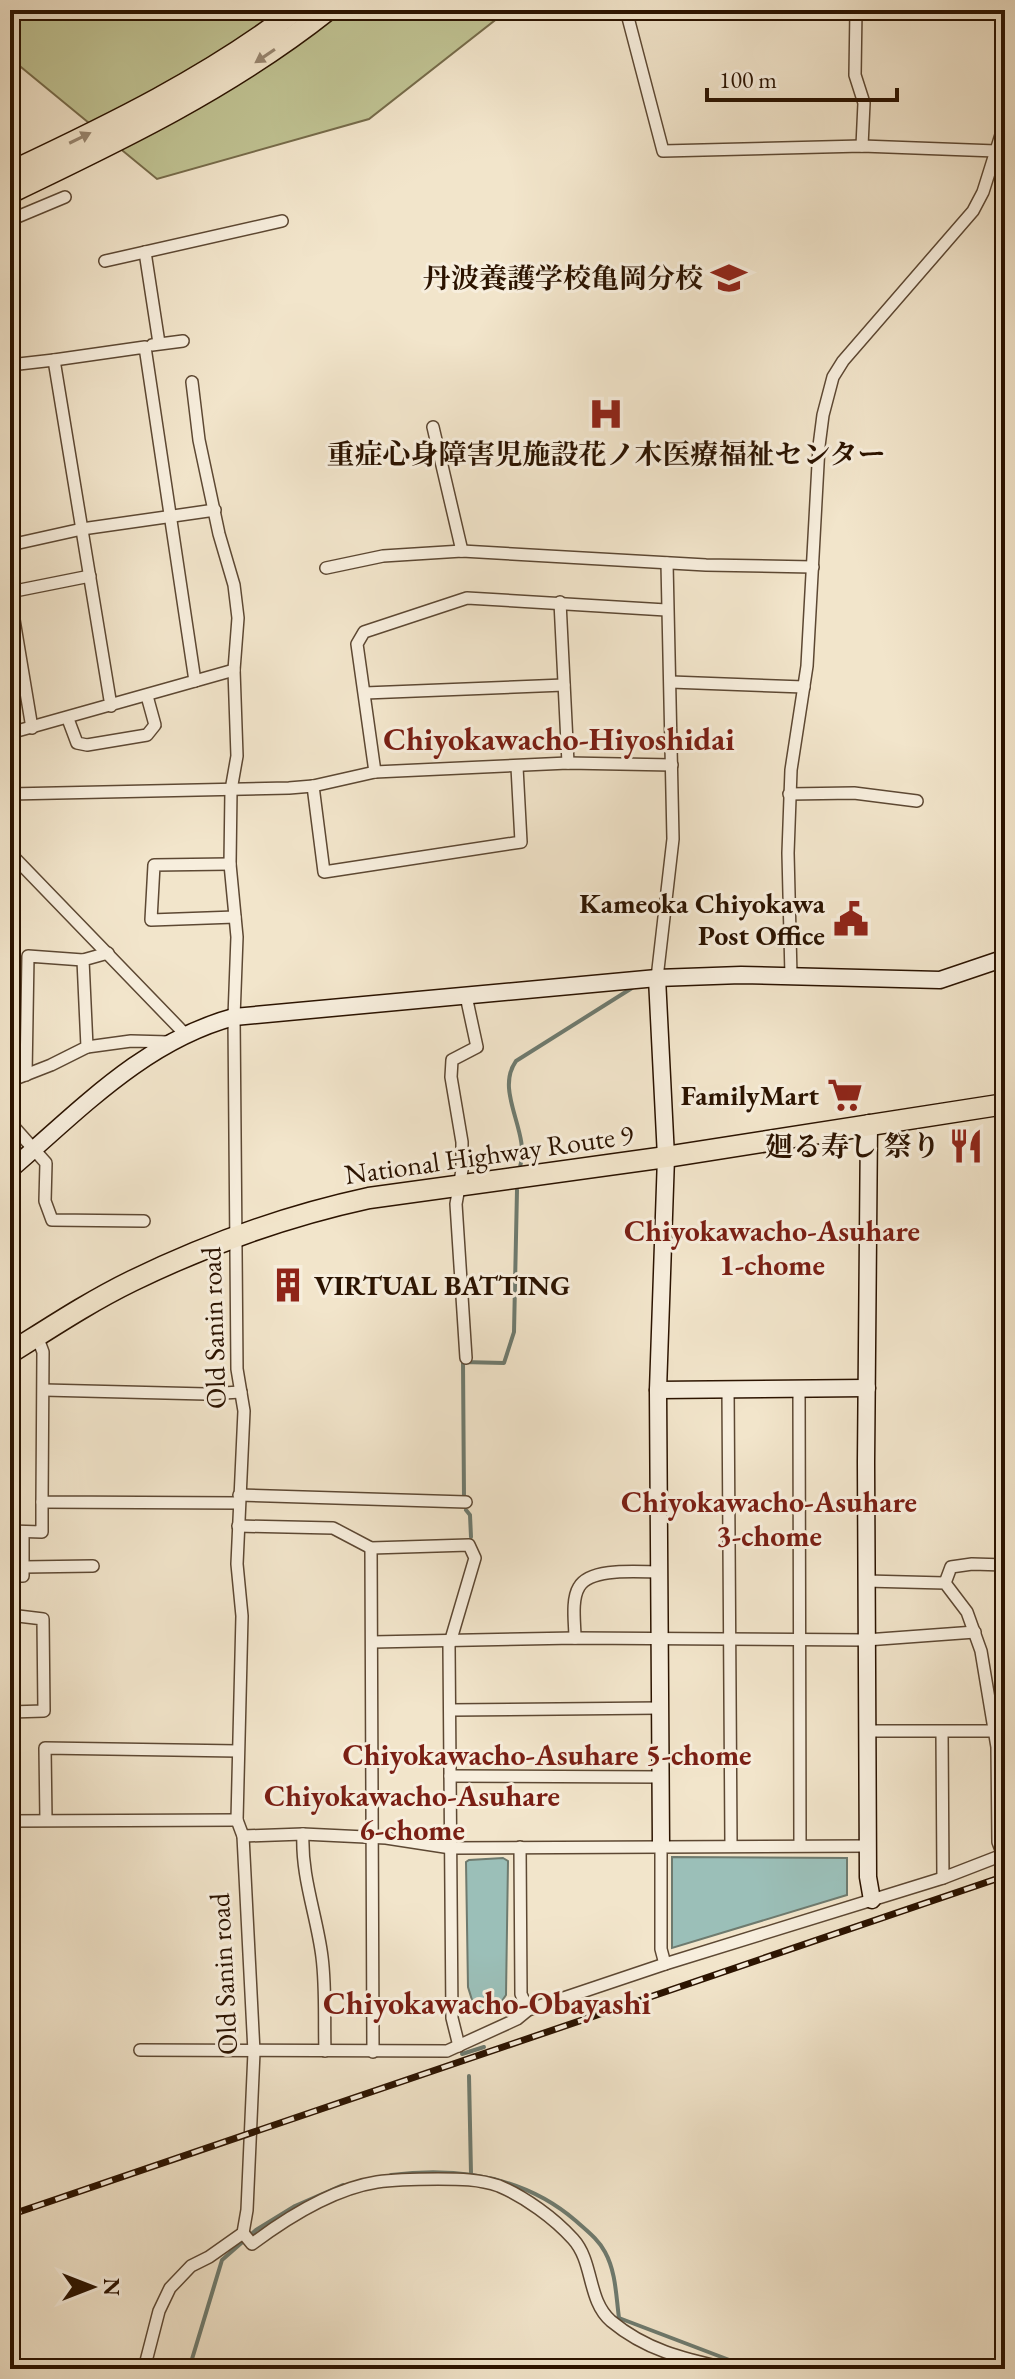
<svg xmlns="http://www.w3.org/2000/svg" width="1015" height="2379" font-family="'EB Garamond','Noto Serif JP',serif">
  <rect width="100%" height="100%" fill="#f2e5cb"/>
  <filter id="stains"><feTurbulence type="fractalNoise" baseFrequency=".0025" numOctaves="4"/><feColorMatrix values="0 0 0 0 .2 0 0 0 0 .09 0 0 0 0 .02 0 0 0 .5 -.17"/></filter>
  <radialGradient id="worn" r=".72"><stop offset=".6" stop-color="#630" stop-opacity="0"/><stop offset="1" stop-color="#630" stop-opacity=".3"/></radialGradient>
  <path fill="#c0c393" stroke="#766b4a" stroke-width="2" d="M10,10H508L369,119L157,179L10,58Z"/>
  <g fill="#9bbfb8" stroke="#6e7a6e" stroke-width="2">
    <path d="M672,1857L847,1858V1895L672,1948Z"/>
    <path d="M503,1858L508,1861L506,1995L498,2007L476,2013L468,1987L466,1862L469,1860Z"/>
  </g>
  <g fill="none" stroke-linecap="round" stroke-linejoin="round">
    <g stroke="#6e7a6e" stroke-width="4">
      <path d="M520,1167C531,1132 494,1092 516,1061L632,988"/>
      <path d="M464,1498L463,1362L504,1363L514,1332L517,1190"/>
      <path d="M466,1510L470,1515L471,1537"/>
      <path d="M462,2054L484,2047"/>
      <path d="M469,2076L471,2174"/>
      <path d="M391,2175C457,2167 524,2176 576,2221C587,2231 598,2239 605,2252C616,2272 616,2296 619,2318L753,2369"/>
      <path d="M189,2369L222,2260L256,2230L295,2206L343,2185"/>
    </g>
    <g stroke="#5d4833" stroke-width="14">
      <g id="street">
        <path d="M626,10L663,151L862,146L996,151"/>
        <path d="M856,10L855,75L864,103L862,146"/>
        <path d="M10,220L65,197"/>
        <path d="M145,252L159,343"/>
        <path d="M105,261L282,221"/>
        <path d="M152,345L183,341"/>
        <path d="M10,365L54,360"/>
        <path d="M433,427L462,551"/>
        <path d="M10,545L82,529L215,510"/>
        <path d="M326,568L383,556L462,551L706,565L813,567"/>
        <path d="M10,592L90,576"/>
        <path d="M10,596L32,728"/>
        <path d="M560,602L568,763"/>
        <path d="M195,681L234,670"/>
        <path d="M671,682L804,687"/>
        <path d="M365,693L564,685"/>
        <path d="M68,719L77,743L87,745L147,735L155,725L147,696"/>
        <path d="M10,733L195,681L145,347L54,360L111,706"/>
        <path d="M375,772L357,644L364,632L467,598L666,610"/>
        <path d="M313,786L324,872L521,842L517,767"/>
        <path d="M10,794L289,788L313,786L375,772L568,763L672,765"/>
        <path d="M789,794L854,793L917,801"/>
        <path d="M10,853L185,1034"/>
        <path d="M230,864L154,865L151,920L235,917"/>
        <path d="M791,976L788,853L791,770L807,666L819,446L823,415L833,377L843,361L973,211L983,192L1005,122"/>
        <path d="M657,978L673,839L667,563"/>
        <path d="M87,1047L131,1041L169,1042"/>
        <path d="M26,1075L28,956L83,960"/>
        <path d="M10,1081L51,1065L87,1047L83,960L108,953"/>
        <path d="M10,1127H14L46,1163L45,1201L52,1220L144,1221"/>
        <path d="M37,1336L43,1352L42,1502L239,1503"/>
        <path d="M466,1358L456,1204L462,1170V1142L451,1077L452,1060L477,1047L466,996"/>
        <path d="M728,1389L731,1845"/>
        <path d="M799,1389L800,1845"/>
        <path d="M44,1390L206,1394L241,1392"/>
        <path d="M239,1495L466,1502"/>
        <path d="M238,1526L333,1528L371,1548L469,1545L475,1558L449,1646L452,2018L459,2046"/>
        <path d="M10,1531L42,1532V1502"/>
        <path d="M371,1548L373,2052"/>
        <path d="M24,1567L93,1566"/>
        <path d="M10,1576H23V1532"/>
        <path d="M866,1581L945,1583L967,1612L981,1651L997,1747L998,1842L1003,1855"/>
        <path d="M945,1583L951,1567L972,1564L1005,1565"/>
        <path d="M10,1615L43,1619L44,1711L10,1712"/>
        <path d="M575,1638C575,1624 571,1600 579,1587C590,1567 639,1572 659,1572"/>
        <path d="M372,1642L575,1638L866,1640L975,1632"/>
        <path d="M450,1710L660,1708"/>
        <path d="M867,1731H1005"/>
        <path d="M942,1732L943,1878"/>
        <path d="M450,1776L660,1777"/>
        <path d="M46,1820L45,1748L238,1751"/>
        <path d="M10,1821L237,1820"/>
        <path d="M303,1834C301,1877 317,1916 322,1957C326,1988 324,2020 325,2051"/>
        <path d="M243,1836L303,1834L386,1838L451,1848L868,1846"/>
        <path d="M661,1845V1949L665,1964"/>
        <path d="M520,1847L521,1994L528,2010"/>
        <path d="M140,2050L447,2051L517,2019L528,2010L665,1964L943,1878L1005,1854"/>
        <path d="M243,2233L252,2244C288,2217 332,2189 377,2182C397,2179 419,2179 438,2179C459,2179 479,2179 499,2186C525,2197 554,2218 573,2239C594,2262 587,2300 611,2321C647,2351 685,2359 729,2369"/>
        <path d="M144,2369L159,2311L170,2288L191,2266L209,2257L243,2233L247,2210L254,2052L243,1836L237,1820L242,1616L237,1564L244,1411L237,1369L234,1017L237,937L230,864L231,790L237,756L234,670L238,618L234,585L219,534L199,440L192,382"/>
      </g>
    </g>
    <g stroke="#2b1300" stroke-width="19">
      <g id="secondary">
        <path d="M657,978L666,1157L658,1390L661,1845"/>
        <path d="M869,1123L866,1462L868,1877L872,1900"/>
        <path d="M10,1170C79,1111 144,1041 234,1017L657,978L741,975L940,980L1005,958"/>
        <path d="M658,1390L867,1388"/>
      </g>
    </g>
    <g stroke="#2b1300" stroke-width="23">
      <g id="highway">
        <path d="M10,172C110,125 209,77 296,10"/>
        <path d="M10,193C121,140 231,87 328,10"/>
        <path d="M10,1353C50,1328 89,1302 132,1281C208,1244 286,1216 369,1198L666,1157L1005,1104"/>
      </g>
    </g>
    <use href="#street" stroke="#f7eedd" stroke-width="11"/>
    <use href="#secondary" stroke="#f7eedd" stroke-width="16"/>
    <use href="#highway" stroke="#f2e5cb" stroke-width="20"/>
    <g stroke="#2b1300" stroke-width="7">
      <path id="rail" d="M10,2215L1005,1876"/>
    </g>
    <use href="#rail" stroke="#f7eedd" stroke-width="4" stroke-dasharray="12" stroke-linecap="butt"/>
  </g>
  <defs><path id="oneway-solid" d="M-6-.8H1V-3.2L6.5 0L1 3.2V.8H-6Z" transform="scale(2)"/></defs>
  <g fill="#988670">
    <use href="#oneway-solid" transform="translate(265 56) rotate(146)"/>
    <use href="#oneway-solid" transform="translate(80 138) rotate(-26)"/>
  </g>
  <defs>
    <g id="school-bare" transform="scale(2.76)"><path d="M0-5L7-2L0 1L-7-2ZM-4 1L0 2.5L4 1V4Q0 6-4 4Z" fill="#8f2418" stroke="#f7eedd" stroke-width="2.5" paint-order="stroke"/></g>
    <g id="hospital-bare" transform="scale(2.76)"><path d="M-5-5h3v3.5h4V-5h3V5h-3V1.5h-4V5h-3Z" fill="#8f2418" stroke="#f7eedd" stroke-width="2.5" paint-order="stroke"/></g>
    <g id="civic-bare" transform="scale(2.76)"><path d="M-.6-6.5H3V-4.5H.6V-3L4-1V1h2V6H-6V1h2V-1L-.6-3ZM-1.2 2.5V6h2.4V2.5Z" fill="#8f2418" stroke="#f7eedd" stroke-width="2.5" paint-order="stroke"/></g>
    <g id="supermarket-bare" transform="scale(2.76)"><path d="M-6-5.5h2.5l.6 2H6L4.5 2H-2.5L-4.4-4H-6ZM-1.5 3.2a1.3 1.3 0 1 0 .1 0ZM3 3.2a1.3 1.3 0 1 0 .1 0Z" fill="#8f2418" stroke="#f7eedd" stroke-width="2.5" paint-order="stroke"/></g>
    <g id="restaurant-bare" transform="scale(2.76)"><path d="M-5-6h1v4h1v-4h1v4h1v-4h1v5L-1.5 .5V6h-2V.5L-5-1ZM5-6V6H3V1.5H1.5Q1.5-4 5-6Z" fill="#8f2418" stroke="#f7eedd" stroke-width="2.5" paint-order="stroke"/></g>
    <g id="building-bare" transform="scale(2.76)"><path d="M-4-6H4V6H1V3H-1V6H-4ZM-2.5-4.3h1.7v1.8h-1.7ZM.8-4.3h1.7v1.8H.8ZM-2.5-1h1.7V.8h-1.7ZM.8-1h1.7V.8H.8Z" fill="#8f2418" stroke="#f7eedd" stroke-width="2.5" paint-order="stroke"/></g>
  </defs>
  <g fill-rule="evenodd">
    <use href="#school-bare" x="729" y="278"/>
    <use href="#hospital-bare" x="606" y="414"/>
    <use href="#civic-bare" x="851" y="919"/>
    <use href="#supermarket-bare" x="845" y="1095"/>
    <use href="#restaurant-bare" x="966" y="1146"/>
    <use href="#building-bare" x="288" y="1285"/>
  </g>
  <g text-anchor="middle" dominant-baseline="central" stroke-width="6" stroke-linejoin="round" paint-order="stroke">
    <g font-size="28" font-weight="bold" fill="#2b1300" stroke="#f7eedd" text-anchor="end">
      <text x="703" y="278">丹波養護学校亀岡分校</text>
      <text x="606" y="454" text-anchor="middle">重症心身障害児施設花ノ木医療福祉センター</text>
      <text x="825" y="903">Kameoka Chiyokawa<tspan x="825" dy="32">Post Office</tspan></text>
      <text x="819" y="1095">FamilyMart</text>
      <text x="940" y="1146">廻る寿し 祭り</text>
      <text x="314" y="1285" text-anchor="start">VIRTUAL BATTING</text>
    </g>
    <g font-size="28" fill="#2b1300" stroke="#f7eedd">
      <text transform="translate(489 1154) rotate(-8)">National Highway Route 9</text>
      <text transform="translate(213 1328) rotate(-92)">Old Sanin road</text>
      <text transform="translate(223 1974) rotate(-93)">Old Sanin road</text>
    </g>
    <g font-size="30" font-weight="bold" fill="#7a1f14" stroke="#f7eedd">
      <text x="772" y="1230">Chiyokawacho-Asuhare<tspan x="772" dy="34">1-chome</tspan></text>
      <text x="769" y="1501">Chiyokawacho-Asuhare<tspan x="769" dy="34">3-chome</tspan></text>
      <text x="547" y="1754">Chiyokawacho-Asuhare 5-chome</text>
      <text x="412" y="1795">Chiyokawacho-Asuhare<tspan x="412" dy="34">6-chome</tspan></text>
    </g>
    <g font-size="32" font-weight="bold" fill="#7a1f14" stroke="#f7eedd">
      <text x="559" y="739">Chiyokawacho-Hiyoshidai</text>
      <text x="487" y="2003">Chiyokawacho-Obayashi</text>
    </g>
  </g>
  <rect width="1015" height="2379" fill="none" stroke="#f2e5cb" stroke-width="40"/>
  <rect x="12" y="12" width="991" height="2355" fill="none" stroke="#2b1300" stroke-width="4"/>
  <rect x="20" y="20" width="975" height="2339" fill="none" stroke="#2b1300" stroke-width="2"/>
  <g transform="translate(92 2287) rotate(90)" stroke="#f7eedd" stroke-width="6" paint-order="stroke">
  <path d="M0-6L14 30L0 20L-14 30Z" fill="#2b1300"/>
  <text y="-12" font-size="22" font-weight="bold" text-anchor="middle" fill="#2b1300">N</text>
  </g>
  <path d="M707 88v12h190v-12" fill="none" stroke="#2b1300" stroke-width="4"/>
  <text x="719" y="88" font-size="24" fill="#2b1300" stroke="#f7eedd" stroke-width="6" paint-order="stroke">100 m</text>
  <rect width="100%" height="100%" filter="url(#stains)"/>
  <rect width="100%" height="100%" fill="url(#worn)"/>
</svg>
